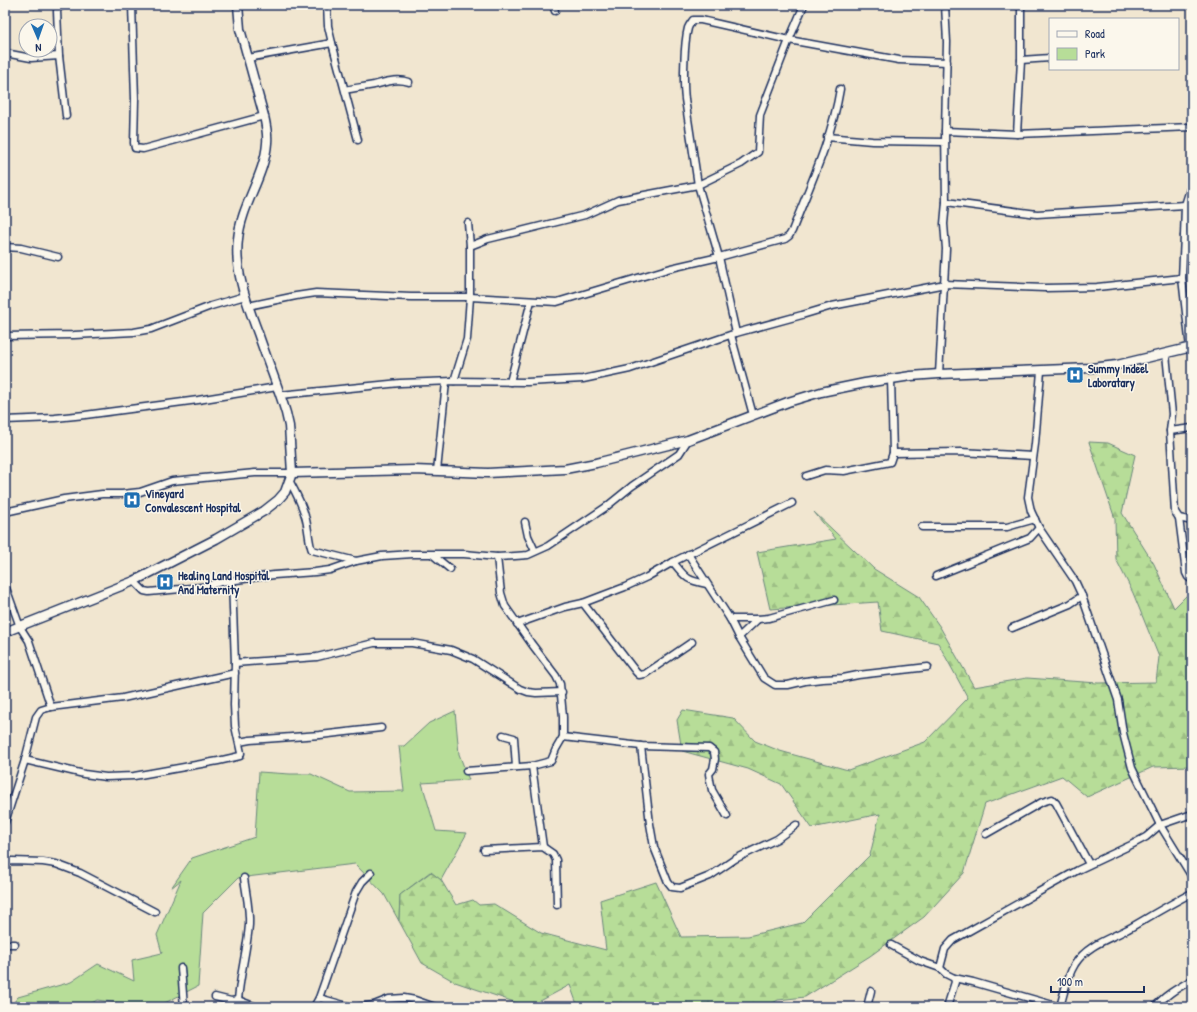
<svg xmlns="http://www.w3.org/2000/svg" width="1197" height="1012" font-family="'Patrick Hand',sans-serif">
  <defs>
    <pattern id="forest-firs" width="22" height="20" patternUnits="userSpaceOnUse"><rect width="22" height="20" fill="#b7dd98"/><path d="M5 1l3.5 6h-7zM16 11l3.5 6h-7z" fill="#9dbe85"/></pattern>
  </defs>
  <rect width="100%" height="100%" fill="#f1e6d0"/>
  <filter id="ink" filterUnits="userSpaceOnUse"><feTurbulence type="fractalNoise" baseFrequency=".025" numOctaves="2"/><feDisplacementMap in="SourceGraphic" scale="8" xChannelSelector="R" yChannelSelector="G"/><feConvolveMatrix kernelMatrix="1 2 1 2 8 2 1 2 1" color-interpolation-filters="sRGB"/></filter>
  <g filter="url(#ink)">
    <path fill="#b7dd98" stroke="#69867b" d="M455,711L459,754L469,780L422,783L436,831L467,833L441,880L430,872L400,895L399,921L384,894L355,864L238,878L203,913L198,986L157,1007H148L97,1000L85,1007H10L18,997L71,982L98,964L134,981L132,960L162,953L157,935L181,880L171,888L192,858L255,837L259,772L290,774H311L350,792L404,791L399,746H404L429,723Z"/>
    <path fill="url(#forest-firs)" stroke="#69867b" d="M1089,442L1108,443L1135,455L1122,513L1154,564L1174,608L1192,590V766L1153,767L1087,797L1062,776L985,804L964,873L924,917L870,956L805,997L778,1000L766,1007H578L570,985L529,1007L455,982L422,963L399,921L400,895L431,872L441,880L456,905L473,900L479,905L494,904L541,933L606,950L600,900L656,882L681,937L748,936L802,923L870,855L880,814L812,828L781,784L748,769L682,751L677,720L683,710L733,718L755,741L780,751L848,770L925,742L968,698L938,643L882,631L878,602L770,609L757,552L836,539L814,512L874,569L919,597L940,627L974,687L1027,678L1098,683L1156,682L1159,657L1133,593L1116,559L1115,519Z"/>
    <g fill="none" stroke-linecap="round" stroke-linejoin="round">
      <g stroke="#1b2f5e" stroke-width="9">
        <g id="minor">
          <path d="M64,5L58,8L57,11L59,56L66,116"/>
          <path d="M132,5L135,99L134,143L135,148L143,149L264,116"/>
          <path d="M327,5L328,26L332,43L358,140"/>
          <path d="M553,5L555,11"/>
          <path d="M945,5L947,42L945,131"/>
          <path d="M5,53L31,58L59,56"/>
          <path d="M248,58L332,43"/>
          <path d="M1021,60L1050,58"/>
          <path d="M345,90C354,88 364,87 374,85C386,82 397,78 409,82"/>
          <path d="M1017,134L1021,60V5"/>
          <path d="M827,137L872,141L945,142"/>
          <path d="M946,202L1037,214L1185,205"/>
          <path d="M1184,236L1185,205L1192,183"/>
          <path d="M470,246L488,239L585,215L618,200L698,185L741,164L758,152L760,115L789,40L804,5"/>
          <path d="M5,247L21,248L58,257"/>
          <path d="M248,306L296,296L316,293L411,297H470L557,302L671,268L719,257L785,239L789,236L792,231C810,185 832,138 840,89"/>
          <path d="M736,333L719,257L698,185L685,99C683,83 684,43 688,28C689,25 691,23 693,20H701L789,40L899,60L947,62"/>
          <path d="M731,335L753,415"/>
          <path d="M5,336L74,335L134,332L151,329L211,306L245,296"/>
          <path d="M1190,348L1182,278L1184,236L1192,237"/>
          <path d="M1166,354L1172,414L1170,431L1175,512L1179,518L1192,521"/>
          <path d="M1041,371L1035,444L1028,497L1031,511L1039,528L1075,581L1082,596L1118,700L1123,733L1132,768L1160,825L1192,877"/>
          <path d="M939,374L946,249L944,224L946,202L945,131L1017,134L1192,127"/>
          <path d="M891,379L893,453L961,452L1033,456"/>
          <path d="M454,381L467,339L470,297V246L468,223"/>
          <path d="M510,382L531,301"/>
          <path d="M280,395L400,383L454,381L527,382L583,379L630,369L736,333L802,315L832,306L945,284L1045,288L1097,287L1182,278"/>
          <path d="M5,420L55,418L85,415L198,400L277,387"/>
          <path d="M1170,431L1192,428"/>
          <path d="M437,471L446,382"/>
          <path d="M806,476L825,470L844,471L890,462L893,453"/>
          <path d="M290,482C296,493 302,504 305,516C308,524 309,545 312,550L356,561"/>
          <path d="M5,512L64,499L102,494H122L140,492L172,481L255,473H292"/>
          <path d="M1179,518L1186,573L1188,577L1192,580"/>
          <path d="M525,522L528,536L535,551"/>
          <path d="M922,527H1007L1035,519"/>
          <path d="M688,554L730,619L739,637L764,678L775,685H788L805,681L822,679L843,678L858,675L928,667"/>
          <path d="M433,555L450,569"/>
          <path d="M673,562C686,578 686,580 707,584"/>
          <path d="M936,576L1030,538L1039,528"/>
          <path d="M134,581L144,591L149,592L202,587L221,582L274,575L315,572L330,570L356,561L382,556L413,554H464L497,557L515,556L528,555L548,546L606,507L632,486L679,454L688,440"/>
          <path d="M5,585L20,627L29,641L51,707L41,710L36,717L25,760L5,822"/>
          <path d="M583,603L636,672L639,675L645,674L692,642"/>
          <path d="M730,619H758L769,618L834,600"/>
          <path d="M517,624L565,607L583,603L625,587L647,577L673,562L792,503"/>
          <path d="M1012,628L1070,604L1082,596"/>
          <path d="M739,637L758,619"/>
          <path d="M235,663L317,657L374,643H412L451,650L473,659L520,689L528,692L536,693L562,692"/>
          <path d="M51,707L123,698L235,673"/>
          <path d="M503,735L514,738L516,767"/>
          <path d="M563,737L641,746L709,748L714,752L715,759L713,769L709,774L710,780L712,790L727,816"/>
          <path d="M239,742L250,740L320,735L381,728"/>
          <path d="M641,746L650,824L654,847L668,882L672,887L680,888L710,876L735,859L777,839L796,825"/>
          <path d="M25,760L84,774L106,777L134,776L218,761L240,756L241,753L235,726L234,705L235,663L232,581"/>
          <path d="M532,766L543,847"/>
          <path d="M466,771L532,766L551,761L556,749L563,737V717L560,684L556,676L531,643L505,606L501,593L497,557"/>
          <path d="M986,834L1042,802L1052,799L1056,803L1089,864"/>
          <path d="M484,850L543,847L553,854L556,860L557,905"/>
          <path d="M5,863L12,861L43,862L56,864L80,873L155,912"/>
          <path d="M5,944H15"/>
          <path d="M891,945L920,961L940,968"/>
          <path d="M181,968L184,1007"/>
          <path d="M954,978L973,982L1060,1007"/>
          <path d="M215,997L231,1001L238,1000L256,1007"/>
          <path d="M319,998L351,1007"/>
          <path d="M238,1000C240,975 247,950 249,925C250,910 246,893 244,878"/>
          <path d="M314,1007L319,998L356,892L362,882L371,873"/>
          <path d="M359,1007L374,1005L389,999L404,998L415,1000L435,1007"/>
          <path d="M867,1007L871,991"/>
          <path d="M947,1007L955,982L954,978L946,974L940,968L945,949L953,940L1078,870L1131,845L1146,837L1160,825L1192,814"/>
          <path d="M1060,1007C1064,993 1067,976 1075,964C1087,945 1109,939 1128,929C1149,917 1170,904 1192,893"/>
          <path d="M1155,1007C1165,995 1178,988 1192,980"/>
        </g>
      </g>
      <g stroke="#1b2f5e" stroke-width="11">
        <g id="tertiary">
          <path d="M292,473L414,470L488,473L565,469L596,463L688,440L788,402L821,392L865,383L911,376L939,374L1091,368L1117,365L1192,347"/>
          <path d="M5,632L134,581L216,539L264,511L278,500L285,492L292,473L289,426L286,413C278,386 267,360 258,333C247,303 234,271 238,239C241,206 265,175 267,143C268,134 266,125 264,116L240,29L238,5"/>
        </g>
      </g>
      <use href="#minor" stroke="#fbf7ec" stroke-width="6"/>
      <use href="#tertiary" stroke="#fbf7ec" stroke-width="8"/>
    </g>
  </g>
  <defs>
    <g id="hospital-square" transform="scale(0.9)"><rect x="-9" y="-9" width="18" height="18" rx="4" fill="#1f6fb2" stroke="#fbf7ec"/><path d="M-5-5h3v3.5h4V-5h3V5h-3V1.5h-4V5h-3Z" fill="#fff"/></g>
  </defs>
  <g fill-rule="evenodd">
    <use href="#hospital-square" x="1075" y="375"/>
    <use href="#hospital-square" x="132" y="500"/>
    <use href="#hospital-square" x="165" y="582"/>
  </g>
  <g text-anchor="middle" dominant-baseline="central" stroke-width="3" stroke-linejoin="round" paint-order="stroke">
    <g font-size="12" font-weight="bold" fill="#1b2f5e" stroke="#fbf7ec" text-anchor="start">
      <text x="1088" y="368">Summy Indeel<tspan x="1088" dy="14">Laboratary</tspan></text>
      <text x="145" y="493">Vineyard<tspan x="145" dy="14">Convalescent Hospital</tspan></text>
      <text x="178" y="575">Healing Land Hospital<tspan x="178" dy="14">And Maternity</tspan></text>
    </g>
  </g>
  <rect width="1197" height="1012" fill="none" stroke="#fbf7ec" stroke-width="20"/>
  <rect x="10" y="10" width="1177" height="992" fill="none" stroke="#1b2f5e" stroke-width="1.5" filter="url(#ink)"/>
  <rect x="1049" y="18" width="130" height="52" fill="#fbf7ec" stroke="#a1a7b3"/>
  <rect x="1057" y="31" width="20" height="6" fill="#fbf7ec" stroke="#a1a7b3"/>
  <text x="1085" y="38" font-size="12" fill="#1b2f5e">Road</text>
  <rect x="1057" y="48" width="20" height="12" fill="#b7dd98" stroke="#a1a7b3"/>
  <text x="1085" y="58" font-size="12" fill="#1b2f5e">Park</text>
  <g transform="translate(38 38) rotate(178)"><circle r="19" fill="#fbf7ec" stroke="#a1a7b3"/>
  <path d="M0-3L7 15L0 10L-7 15Z" fill="#1f6fb2"/>
  <text y="-6" font-size="11" font-weight="bold" text-anchor="middle" fill="#1b2f5e">N</text>
  </g>
  <path d="M1051 986v6h93v-6" fill="none" stroke="#1b2f5e" stroke-width="2"/>
  <text x="1057" y="986" font-size="12" fill="#1b2f5e" stroke="#fbf7ec" stroke-width="3" paint-order="stroke">100 m</text>
</svg>
